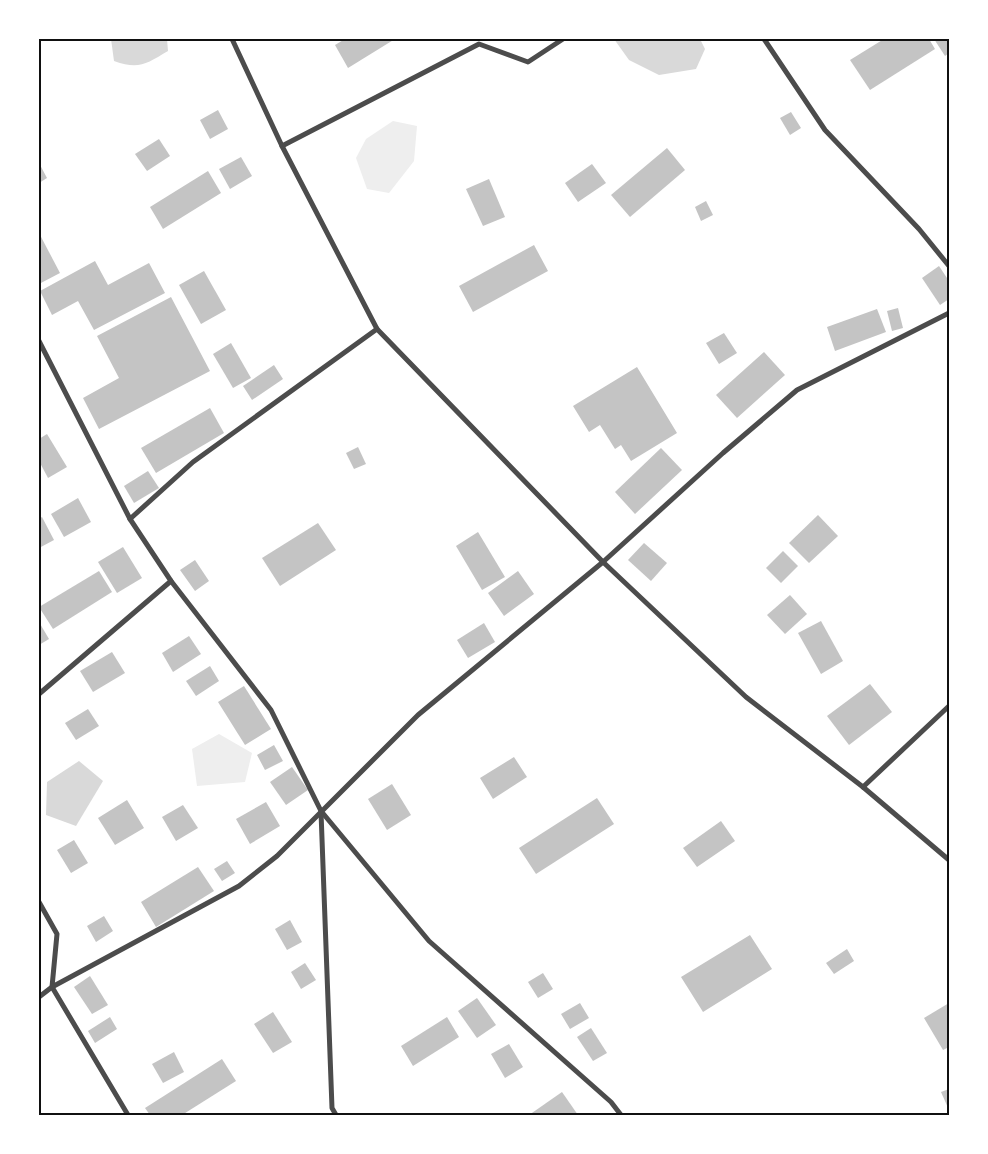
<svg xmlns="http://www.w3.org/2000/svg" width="988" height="1154" font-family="Ubuntu,sans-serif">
  <rect width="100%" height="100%" fill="#fff"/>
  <g fill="#eee">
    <path d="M393,121L417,126L414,161L389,193L367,189L356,158L366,139Z"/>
    <path d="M219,734L252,753L245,782L197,786L192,749Z"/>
  </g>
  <g fill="#d9d9d9">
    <path d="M167,39L168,51C146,64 139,70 114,61L111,39Z"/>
    <path d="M614,39H700L705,49L696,69L659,75L629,60Z"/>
    <path d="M79,761L103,781L76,826L46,815L47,782Z"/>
  </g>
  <g fill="#c4c4c4">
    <path d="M345,39H395L348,68L335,45Z"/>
    <path d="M884,39H929L935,49L870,90L850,60Z"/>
    <path d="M934,39H949V53L945,56Z"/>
    <path d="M218,110L228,129L210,139L200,120Z"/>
    <path d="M791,112L801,128L790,135L780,118Z"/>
    <path d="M159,139L170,156L147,171L135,154Z"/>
    <path d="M667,148L685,170L630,217L611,195Z"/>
    <path d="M241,157L252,176L230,189L219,169Z"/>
    <path d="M39,163L47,178L39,183Z"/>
    <path d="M592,164L606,183L578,202L565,183Z"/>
    <path d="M208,171L221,193L163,229L150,207Z"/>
    <path d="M489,179L505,217L483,226L466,189Z"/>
    <path d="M706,201L713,215L701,221L695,207Z"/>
    <path d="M39,233L60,273L39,284Z"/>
    <path d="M534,245L548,271L473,312L459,286Z"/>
    <path d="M95,261L108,285L149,263L165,293L94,330L78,301L52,315L40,291Z"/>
    <path d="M939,266L949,281V299L940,305L922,278Z"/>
    <path d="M204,271L226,310L201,324L179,285Z"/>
    <path d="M171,297L210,371L99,429L83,398L119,378L97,336Z"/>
    <path d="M898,308L903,328L892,331L887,311Z"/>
    <path d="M877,309L886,332L835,351L827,327Z"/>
    <path d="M724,333L737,353L719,364L706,343Z"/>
    <path d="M231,343L251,378L233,388L213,354Z"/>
    <path d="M764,352L785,375L737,418L716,395Z"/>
    <path d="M274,365L283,379L252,400L243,386Z"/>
    <path d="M637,367L677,433L631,461L621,445L615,449L600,425L589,432L573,406Z"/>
    <path d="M210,408L224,433L156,473L141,448Z"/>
    <path d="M47,434L67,467L48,478L39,461V439Z"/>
    <path d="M358,447L366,464L354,469L346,453Z"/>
    <path d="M661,448L682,470L635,514L615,492Z"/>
    <path d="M148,471L159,488L134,503L124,486Z"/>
    <path d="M78,498L91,522L64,537L51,514Z"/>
    <path d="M818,515L838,536L809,563L789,543Z"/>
    <path d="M42,517L54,540L39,548V519Z"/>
    <path d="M318,523L336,550L280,586L262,558Z"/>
    <path d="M478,532L505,577L482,590L456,546Z"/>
    <path d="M644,543L667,563L651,581L628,560Z"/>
    <path d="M123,547L142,578L117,593L98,562Z"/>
    <path d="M783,551L798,566L781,583L766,568Z"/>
    <path d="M195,560L209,581L195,591L180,570Z"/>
    <path d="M99,571L112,592L53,629L39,607Z"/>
    <path d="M518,571L534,594L504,616L488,593Z"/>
    <path d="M790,595L807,614L785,634L767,615Z"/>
    <path d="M821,621L843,661L821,674L798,633Z"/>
    <path d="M39,622L49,639L39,645Z"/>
    <path d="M484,623L495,642L468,658L457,640Z"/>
    <path d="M189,636L201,654L173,672L162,653Z"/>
    <path d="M112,652L125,673L93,692L80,671Z"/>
    <path d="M210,666L219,681L196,696L186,681Z"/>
    <path d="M870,684L892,712L849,745L827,716Z"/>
    <path d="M244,686L271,729L245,745L218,702Z"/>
    <path d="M88,709L99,726L76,740L65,723Z"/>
    <path d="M274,745L283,761L265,770L257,755Z"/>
    <path d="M514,757L527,777L493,799L480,778Z"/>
    <path d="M292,767L308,790L286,805L270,782Z"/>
    <path d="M392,784L411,815L387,830L368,799Z"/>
    <path d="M597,798L614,824L536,874L519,848Z"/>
    <path d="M127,800L144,828L115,845L98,818Z"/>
    <path d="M266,802L280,826L250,844L236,819Z"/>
    <path d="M183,805L198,828L176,841L162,817Z"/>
    <path d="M721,821L735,841L697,867L683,848Z"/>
    <path d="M74,840L88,863L71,873L57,850Z"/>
    <path d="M227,861L235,873L222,881L214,869Z"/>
    <path d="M198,867L214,891L156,927L141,902Z"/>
    <path d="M104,916L113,931L96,942L87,926Z"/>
    <path d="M290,920L302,942L287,950L275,929Z"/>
    <path d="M750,935L772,969L703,1012L681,977Z"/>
    <path d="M847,949L854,961L834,974L826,963Z"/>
    <path d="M305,963L316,980L301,989L291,972Z"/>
    <path d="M543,973L553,989L538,998L528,982Z"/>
    <path d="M90,976L108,1005L92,1014L74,987Z"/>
    <path d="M477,998L496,1025L477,1038L458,1011Z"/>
    <path d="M580,1003L589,1018L570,1029L561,1014Z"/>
    <path d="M949,1003V1047L943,1050L924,1018Z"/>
    <path d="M273,1012L292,1042L273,1053L254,1024Z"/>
    <path d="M110,1017L117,1029L95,1043L88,1031Z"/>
    <path d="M447,1017L459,1037L413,1066L401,1046Z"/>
    <path d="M591,1028L607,1053L593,1061L577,1037Z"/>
    <path d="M509,1044L523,1067L505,1078L491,1054Z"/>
    <path d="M174,1052L184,1072L163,1083L152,1064Z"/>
    <path d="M222,1059L236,1081L182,1115H150L145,1108Z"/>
    <path d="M949,1089V1110L941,1092Z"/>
    <path d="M562,1092L578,1115H529Z"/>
  </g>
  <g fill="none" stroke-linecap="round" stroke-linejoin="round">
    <g stroke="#4c4c4c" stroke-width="5">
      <path d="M232,39L282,146L377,329L603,562L746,697L863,787L949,860"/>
      <path d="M764,39L825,130L919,229L949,266"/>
      <path d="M282,146L479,44L528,62L563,39"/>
      <path d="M39,341L130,519L171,581L271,710L321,811L429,941L611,1102L621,1115"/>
      <path d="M130,519L193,462L377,329"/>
      <path d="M39,694L171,581"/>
      <path d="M863,787L949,706"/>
      <path d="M321,812L332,1108L336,1115"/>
      <path d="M39,902L57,934L52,987L128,1115"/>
      <path d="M39,997L52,987L239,886L277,856L418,715L603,562L723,453L797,390L949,313"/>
    </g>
  </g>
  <rect width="988" height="1154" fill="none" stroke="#ffffff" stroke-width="80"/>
  <rect x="40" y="40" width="908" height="1074" fill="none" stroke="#111" stroke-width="2"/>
</svg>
